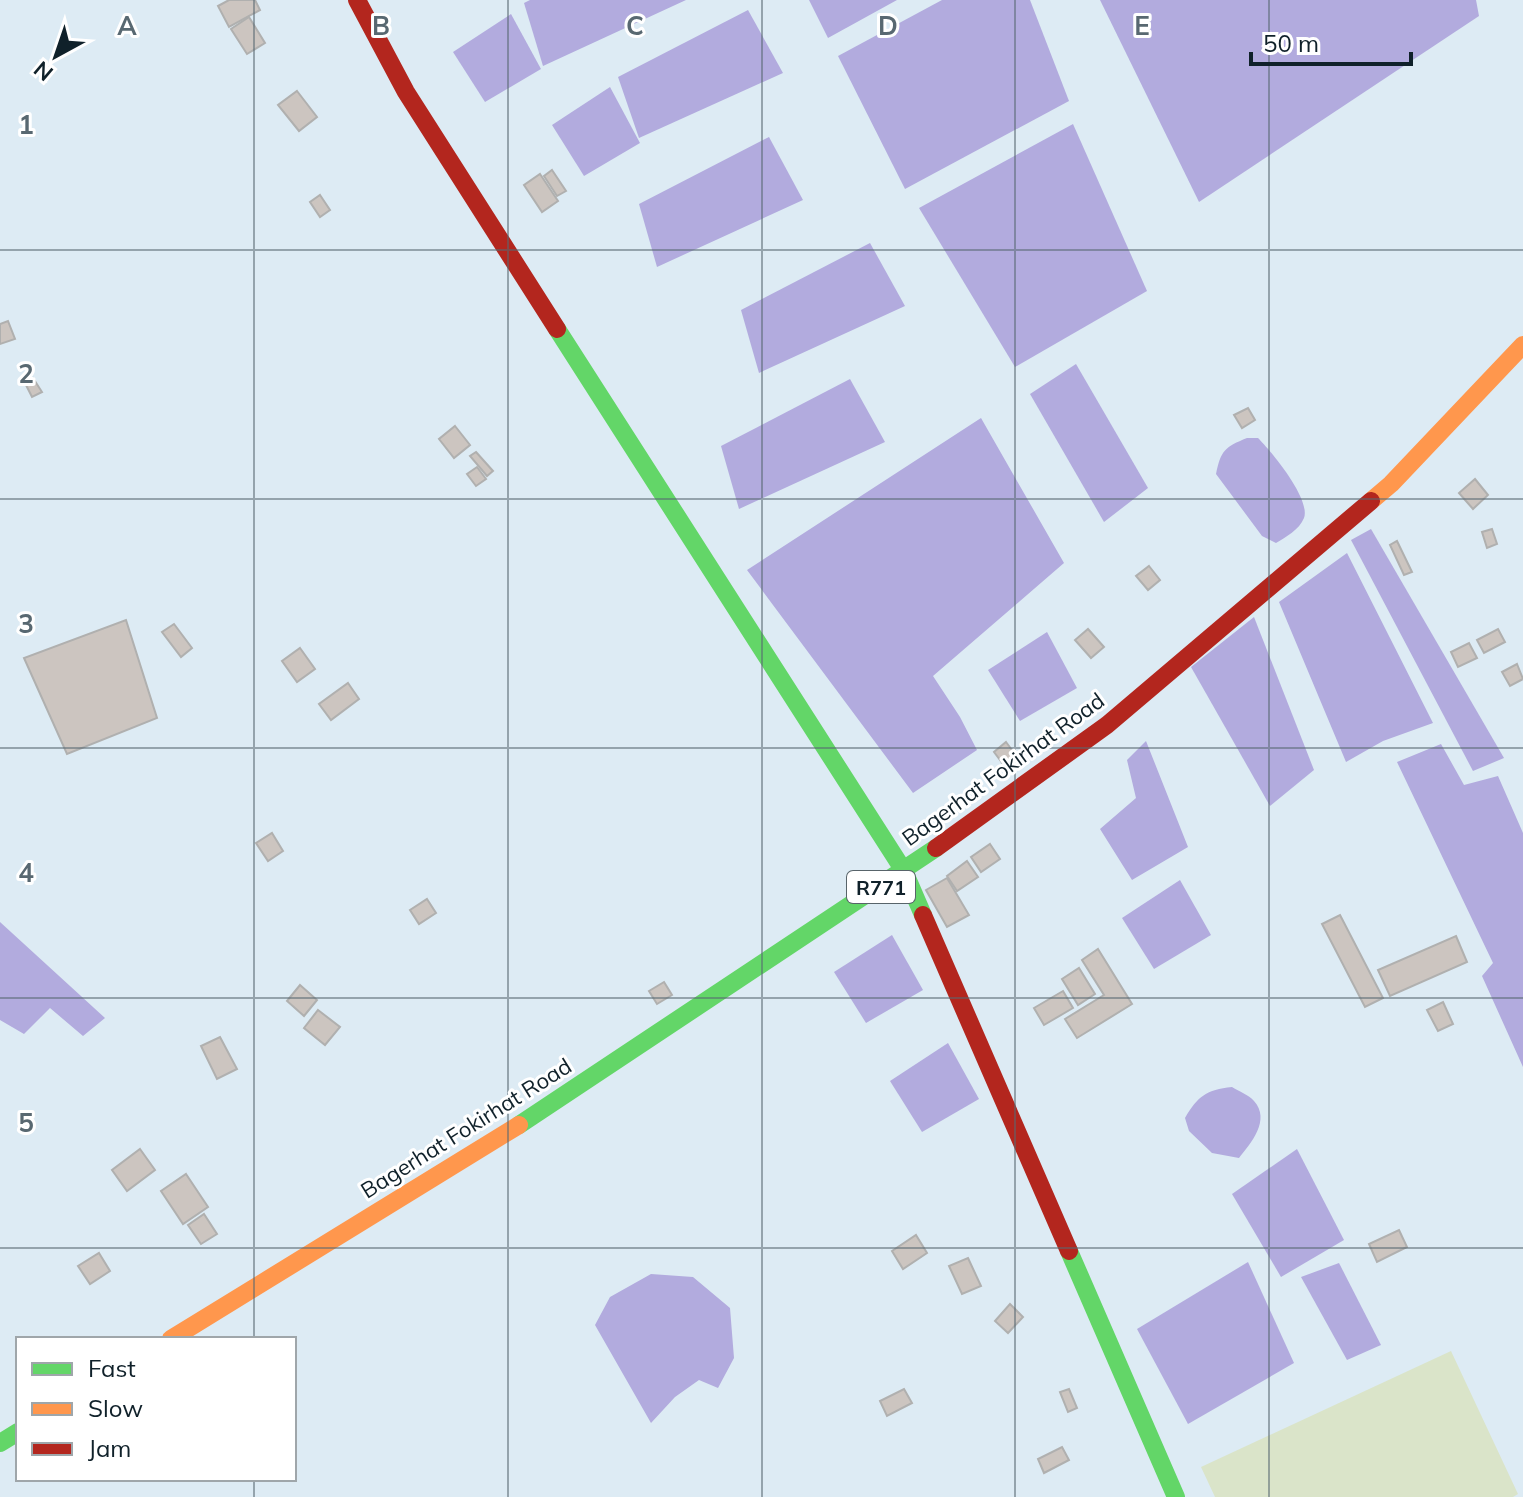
<svg xmlns="http://www.w3.org/2000/svg" width="1523" height="1497" font-family="Mulish,sans-serif">
  <rect width="100%" height="100%" fill="#ddebf4"/>
  <path fill="#dae4c9" d="M1451,1351L1518,1494L1513,1497H1215L1201,1467Z"/>
  <g fill="#b2abde">
    <path d="M530,0H686L543,66L524,3Z"/>
    <path d="M809,0H897L828,38Z"/>
    <path d="M942,0H1030L1069,101L905,189L838,56Z"/>
    <path d="M1100,0H1476L1479,16L1199,202Z"/>
    <path d="M748,10L783,73L639,138L618,77Z"/>
    <path d="M511,14L541,69L485,102L453,52Z"/>
    <path d="M610,87L640,143L584,176L552,125Z"/>
    <path d="M1073,124L1147,291L1015,367L919,208Z"/>
    <path d="M769,137L803,200L657,267L639,204Z"/>
    <path d="M870,243L905,306L759,373L741,310Z"/>
    <path d="M1076,364L1148,488L1104,522L1030,394Z"/>
    <path d="M850,379L885,442L739,509L721,446Z"/>
    <path d="M981,418L1064,563L933,676L960,717L977,750L913,793L747,570Z"/>
    <path d="M1247,438H1258C1271,451 1311,499 1304,518C1299,530 1286,537 1276,543L1262,536L1216,474C1221,450 1225,447 1247,438Z"/>
    <path d="M1371,529L1504,758L1473,771L1351,540Z"/>
    <path d="M1347,553L1433,723L1383,741L1346,762L1279,602Z"/>
    <path d="M1254,617L1314,770L1270,806L1191,667Z"/>
    <path d="M1047,632L1077,688L1020,721L988,670Z"/>
    <path d="M1146,741L1188,847L1132,880L1100,829L1136,798L1127,760Z"/>
    <path d="M1441,744L1464,785L1498,776L1523,833V1067L1482,976L1493,963L1397,762Z"/>
    <path d="M1180,880L1211,935L1154,969L1122,918Z"/>
    <path d="M0,922L105,1018L83,1036L50,1008L24,1034L0,1020Z"/>
    <path d="M892,935L923,990L866,1023L834,972Z"/>
    <path d="M948,1043L979,1099L922,1132L890,1081Z"/>
    <path d="M1232,1087C1238,1091 1249,1095 1254,1101C1271,1120 1251,1143 1239,1158L1212,1153L1189,1131L1185,1118C1198,1096 1206,1090 1232,1087Z"/>
    <path d="M1297,1149L1344,1240L1281,1277L1232,1194Z"/>
    <path d="M1248,1262L1294,1363L1188,1424L1137,1329Z"/>
    <path d="M1339,1263L1381,1345L1347,1360L1301,1277Z"/>
    <path d="M651,1274L693,1277L730,1308L734,1358L718,1388L699,1380L675,1397L651,1423L595,1325L610,1297Z"/>
  </g>
  <g fill="#ccc5c0" stroke="#b0b0af" stroke-width="2">
    <path d="M229,0H255L260,10L229,27L218,6Z"/>
    <path d="M249,17L265,43L247,54L231,29Z"/>
    <path d="M297,91L317,117L299,131L278,105Z"/>
    <path d="M552,170L566,191L557,196L544,176Z"/>
    <path d="M540,174L558,201L542,212L524,185Z"/>
    <path d="M320,195L330,210L320,217L310,202Z"/>
    <path d="M8,321L15,339L0,344V324Z"/>
    <path d="M33,378L42,392L32,397L25,383Z"/>
    <path d="M1248,408L1255,420L1242,428L1234,415Z"/>
    <path d="M455,426L470,445L454,458L439,439Z"/>
    <path d="M476,452L493,471L487,476L470,456Z"/>
    <path d="M477,467L486,479L476,486L467,474Z"/>
    <path d="M1475,479L1488,495L1473,509L1459,493Z"/>
    <path d="M1492,529L1497,544L1487,548L1482,532Z"/>
    <path d="M1397,541L1412,572L1404,575L1390,545Z"/>
    <path d="M1149,566L1160,580L1148,590L1136,576Z"/>
    <path d="M126,620L157,718L67,754L24,658Z"/>
    <path d="M174,624L192,648L181,657L162,632Z"/>
    <path d="M1088,629L1104,647L1091,658L1075,640Z"/>
    <path d="M1498,629L1505,642L1484,653L1477,640Z"/>
    <path d="M1469,643L1477,658L1458,667L1451,652Z"/>
    <path d="M300,648L315,669L297,682L282,661Z"/>
    <path d="M1517,664L1523,679L1510,686L1502,672Z"/>
    <path d="M348,683L359,699L331,720L319,704Z"/>
    <path d="M1006,742L1015,754L1003,764L994,752Z"/>
    <path d="M272,833L283,851L268,861L256,843Z"/>
    <path d="M990,844L1000,859L981,872L971,857Z"/>
    <path d="M967,861L978,877L957,891L947,876Z"/>
    <path d="M947,878L969,915L947,927L926,890Z"/>
    <path d="M427,899L436,913L419,924L410,910Z"/>
    <path d="M1340,915L1383,998L1365,1007L1322,924Z"/>
    <path d="M1456,936L1467,962L1390,996L1378,970Z"/>
    <path d="M1098,949L1132,1004L1077,1038L1065,1019L1104,995L1082,960Z"/>
    <path d="M1079,968L1095,994L1078,1005L1062,979Z"/>
    <path d="M664,982L672,995L657,1004L649,991Z"/>
    <path d="M300,985L317,1000L304,1016L287,1001Z"/>
    <path d="M1063,991L1073,1008L1044,1025L1034,1008Z"/>
    <path d="M1443,1002L1453,1024L1438,1031L1427,1010Z"/>
    <path d="M318,1010L340,1027L325,1045L304,1028Z"/>
    <path d="M220,1037L237,1069L217,1079L201,1046Z"/>
    <path d="M140,1149L155,1170L127,1191L112,1170Z"/>
    <path d="M186,1174L208,1207L183,1224L161,1191Z"/>
    <path d="M204,1214L217,1234L201,1244L188,1225Z"/>
    <path d="M1399,1230L1407,1247L1377,1262L1369,1244Z"/>
    <path d="M916,1235L927,1253L903,1269L892,1251Z"/>
    <path d="M99,1253L110,1271L90,1284L78,1266Z"/>
    <path d="M968,1258L981,1286L962,1294L949,1266Z"/>
    <path d="M1010,1304L1023,1317L1008,1333L995,1321Z"/>
    <path d="M904,1389L912,1403L887,1416L880,1401Z"/>
    <path d="M1069,1389L1077,1408L1068,1412L1060,1392Z"/>
    <path d="M1062,1447L1069,1460L1044,1473L1038,1459Z"/>
  </g>
  <g fill="none" stroke-linecap="round" stroke-linejoin="round">
    <g stroke="#63d668" stroke-width="18">
      <path d="M557,329L904,871L923,915"/>
      <path d="M519,1125L936,848"/>
      <path d="M1069,1251L1176,1497"/>
      <path d="M0,1443L18,1432"/>
    </g>
    <g stroke="#ff974d" stroke-width="18">
      <path d="M1371,501L1391,484L1523,345"/>
      <path d="M171,1339L519,1125"/>
    </g>
    <g stroke="#b3261e" stroke-width="18">
      <path d="M357,0L406,92L557,329"/>
      <path d="M936,848L1107,725L1371,501"/>
      <path d="M923,915L1069,1251"/>
    </g>
  </g>
  <path fill="none" stroke="#586871" stroke-width="2" stroke-opacity="0.55" d="M254,0V1339M508,0V1497M762,0V1497M1015,0V1497M1269,0V1497M0,250H1523M0,499H1523M0,748H1523M0,998H1523M0,1248H1523M254,1479V1497"/>
  <g text-anchor="middle" dominant-baseline="central" stroke-width="6" stroke-linejoin="round" paint-order="stroke">
    <rect fill="#fff" stroke="#58646a" stroke-width="2" x="847" y="871" width="68" height="32" rx="6"/>
    <g font-size="20" font-weight="bold" fill="#10212a">
      <text x="881" y="887">R771</text>
    </g>
    <g font-size="22" fill="#10212a" stroke="#fff">
      <text transform="translate(1003 769) rotate(-36)">Bagerhat Fokirhat Road</text>
      <text transform="translate(466 1128) rotate(-32)">Bagerhat Fokirhat Road</text>
    </g>
  </g>
  <g font-size="26" text-anchor="middle" font-weight="bold" fill="#586871" stroke="#fff" stroke-width="6" stroke-linejoin="round" paint-order="stroke">
    <text x="127" y="35">A</text>
    <text x="381" y="35">B</text>
    <text x="635" y="35">C</text>
    <text x="888" y="35">D</text>
    <text x="1142" y="35">E</text>
    <text x="26" y="134">1</text>
    <text x="26" y="383">2</text>
    <text x="26" y="633">3</text>
    <text x="26" y="882">4</text>
    <text x="26" y="1132">5</text>
  </g>
  <rect x="16" y="1337" width="280" height="144" fill="#ffffff" stroke="#9fa6aa" stroke-width="2"/>
  <rect x="32" y="1363" width="40" height="12" fill="#63d668" stroke="#9fa6aa" stroke-width="2"/>
  <text x="88" y="1377" font-size="24" fill="#10212a">Fast</text>
  <rect x="32" y="1403" width="40" height="12" fill="#ff974d" stroke="#9fa6aa" stroke-width="2"/>
  <text x="88" y="1417" font-size="24" fill="#10212a">Slow</text>
  <rect x="32" y="1443" width="40" height="12" fill="#b3261e" stroke="#9fa6aa" stroke-width="2"/>
  <text x="88" y="1457" font-size="24" fill="#10212a">Jam</text>
  <g transform="translate(56 56) rotate(220)" stroke="#ffffff" stroke-width="6" paint-order="stroke">
  <path d="M0-6L14 30L0 20L-14 30Z" fill="#10212a"/>
  <text y="-12" font-size="22" font-weight="bold" text-anchor="middle" fill="#10212a">N</text>
  </g>
  <path d="M1251 52v12h160v-12" fill="none" stroke="#10212a" stroke-width="4"/>
  <text x="1263" y="52" font-size="24" fill="#10212a" stroke="#ffffff" stroke-width="6" paint-order="stroke">50 m</text>
</svg>
